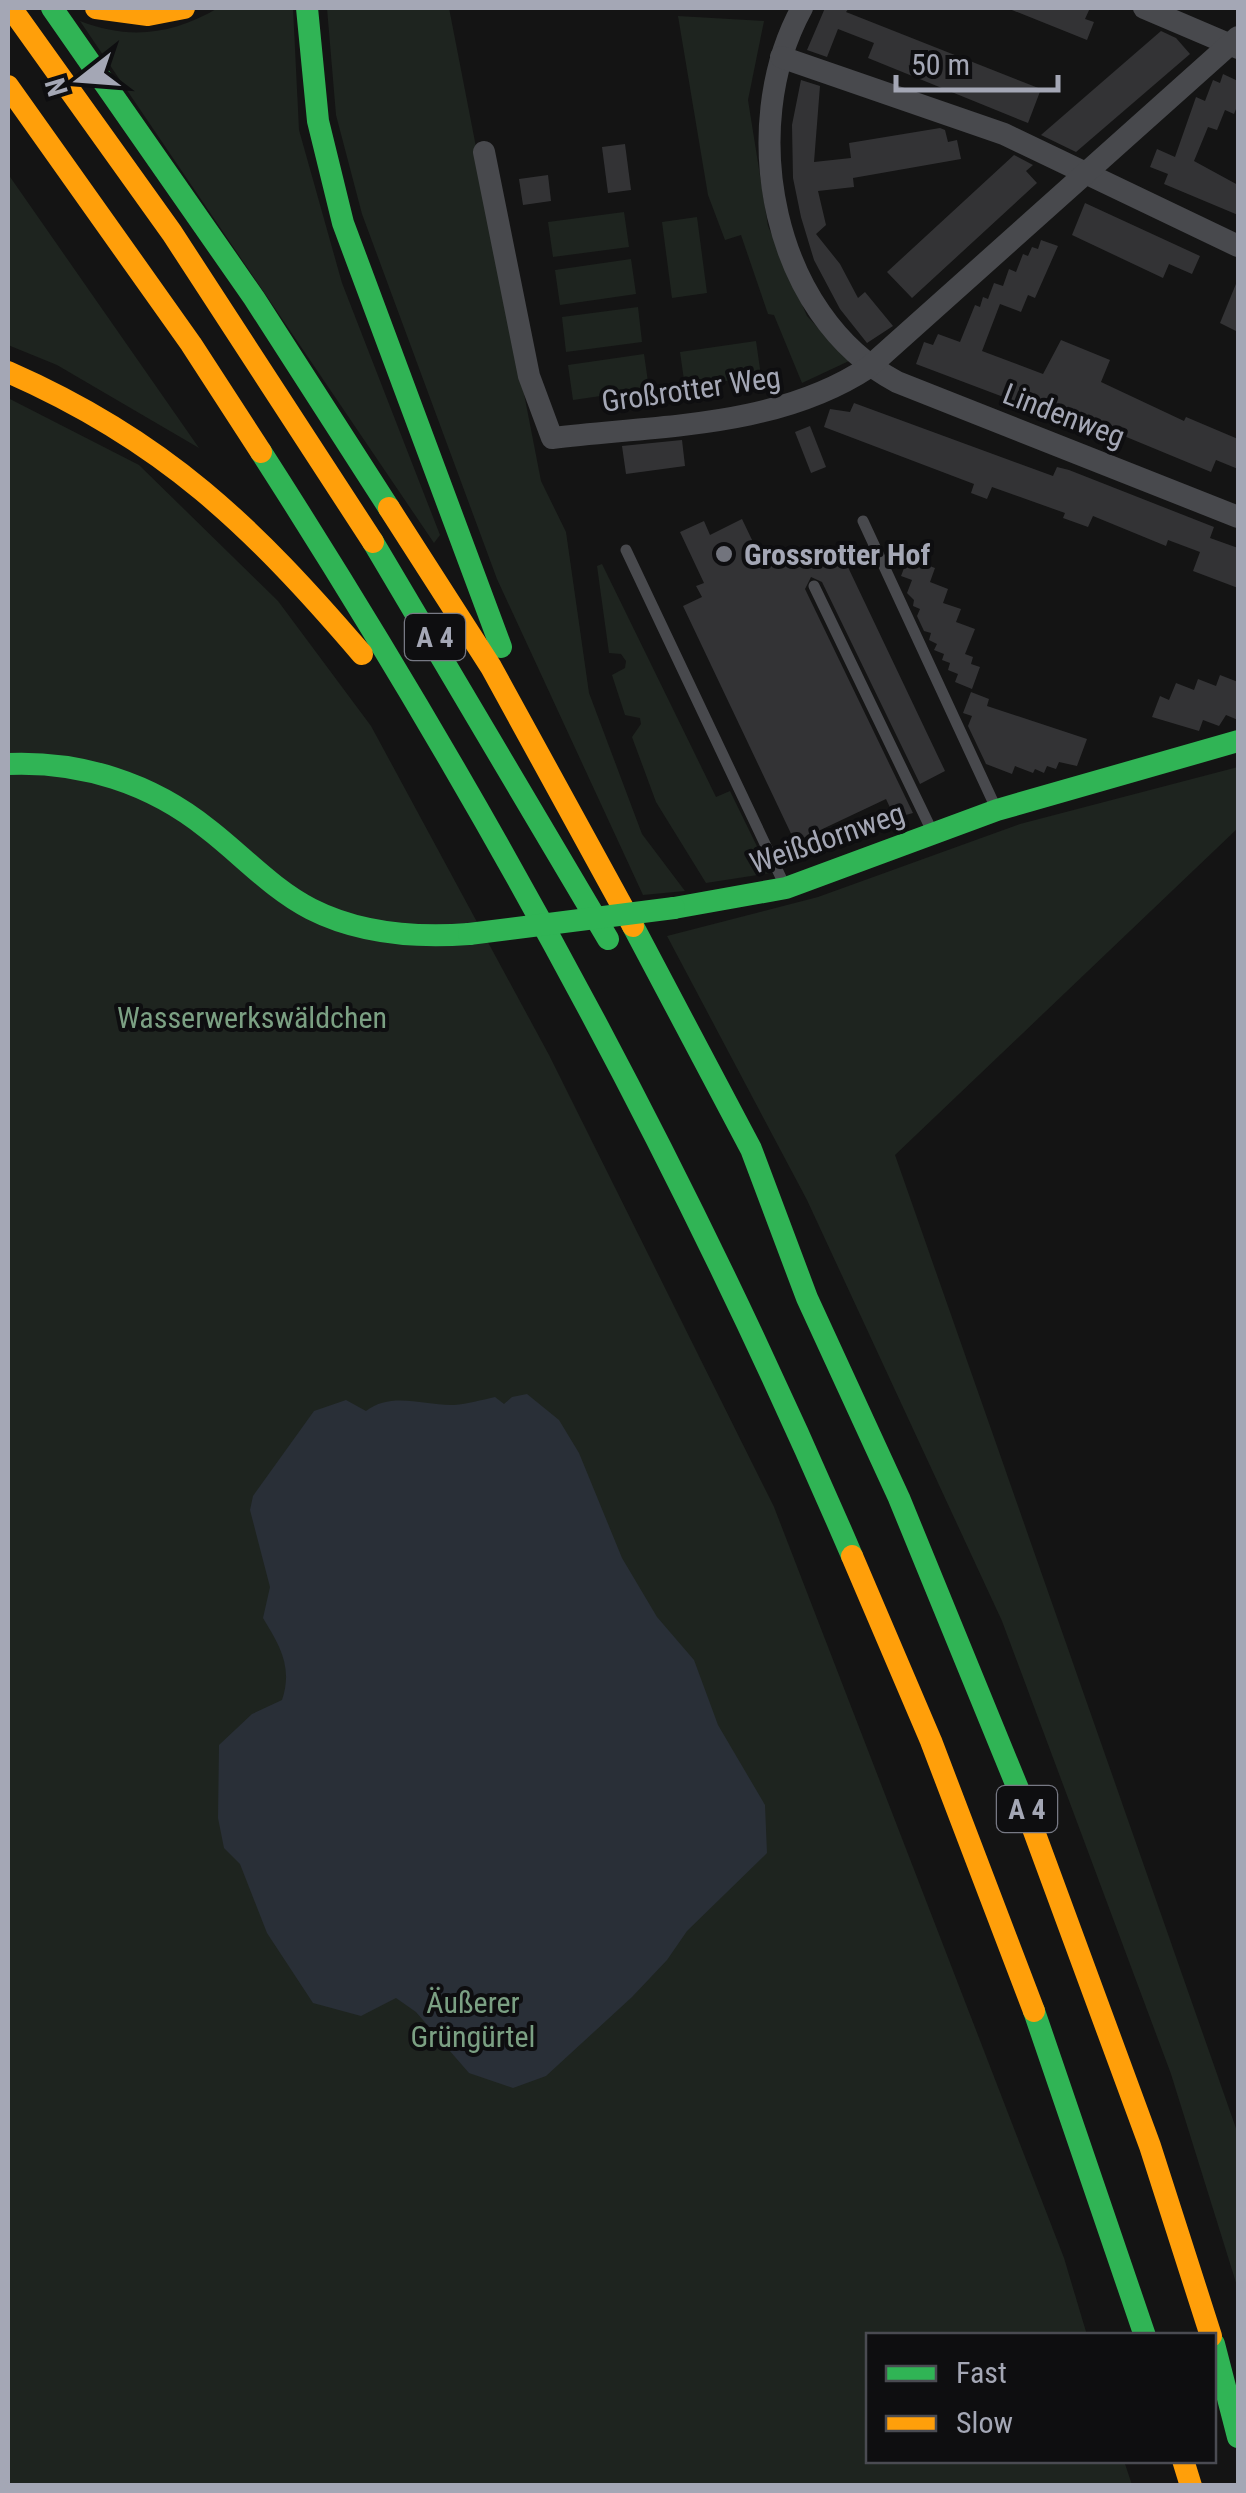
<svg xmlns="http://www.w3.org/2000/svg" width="1246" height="2493" font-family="'Roboto Condensed',sans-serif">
  <rect width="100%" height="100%" fill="#141414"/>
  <g fill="#1e241f">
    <path d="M218,8H293L299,130L342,283L440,535L434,543L80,21C129,40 172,35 218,8Z"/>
    <path d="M327,8H449L541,481L566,532L589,693L642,834L685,891L643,895L497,579L362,214L336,115Z"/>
    <path d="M678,16L764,21L748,100L768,226L807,316L849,361L802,383L774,315L768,314L741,235L725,240L708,195Z"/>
    <path d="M8,174L199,448L57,365L8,345Z"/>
    <path d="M624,212L629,247L553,257L548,222Z"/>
    <path d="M697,217L707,293L672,298L662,222Z"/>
    <path d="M631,259L636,294L560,305L555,270Z"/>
    <path d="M638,307L642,342L566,352L562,317Z"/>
    <path d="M756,341L761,376L685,387L680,352Z"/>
    <path d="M644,354L649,389L573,400L568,365Z"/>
    <path d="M8,398L139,465L278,601L371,726L549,1055L774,1507L1064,2258L1087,2335L868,2336V2460L1124,2461L1132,2485H8Z"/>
    <path d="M602,564L716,797L730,791L770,873L706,883L656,802L632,737L641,724L640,718L625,715L612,675L625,668L626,661L621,654L609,653L597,566Z"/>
    <path d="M1238,767V828L895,1155L1238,2134V2289L1171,2074L1002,1621L807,1200L667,936L818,897L1020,824Z"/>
  </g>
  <path fill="#292f37" d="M527,1394L559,1420L579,1453L622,1558L657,1617L694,1660L718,1725L765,1805L767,1853L687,1931L667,1960L632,1997L546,2076L513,2088L469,2073L416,2012L396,1998L361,2016L313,2003L267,1933L240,1864L224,1848L218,1818L219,1745L252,1714L282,1700C293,1667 280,1646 263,1618L270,1587L250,1510L253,1496L314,1411L346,1400L366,1411C392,1391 425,1406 454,1405C468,1404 481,1400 495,1397L504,1404L512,1397Z"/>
  <g fill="#333335">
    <path d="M825,8H849L846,12L1041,89L1028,123L868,58L874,43L838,29L827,57L807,50Z"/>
    <path d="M1007,8H1090L1085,19L1094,22L1087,40Z"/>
    <path d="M1161,31L1176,38L1190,54L1076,152L1041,135Z"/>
    <path d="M1223,74L1238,81V104L1234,114L1225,110L1217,130L1208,127L1194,161L1238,185V215L1164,184L1168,174L1150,167L1157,149L1175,157L1196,97L1205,101L1213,80L1220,83Z"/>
    <path d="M801,80L820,86L814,162L851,158L849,143L940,128L945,130L948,142L957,140L961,159L853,178L854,187L818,191L826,225L816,234L840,264L858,298L865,292L893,326L867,343L840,309L814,260L801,217L793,178L792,125Z"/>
    <path d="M625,144L631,190L608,193L602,147Z"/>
    <path d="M1014,155L1033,165L1026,171L1037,183L912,298L887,272Z"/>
    <path d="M548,175L551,201L523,205L519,179Z"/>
    <path d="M1085,203L1200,256L1192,274L1169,264L1163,278L1072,235Z"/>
    <path d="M1041,240L1058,246L1035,298L1028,295L1021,312L1000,304L982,351L1043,374L1061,340L1110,360L1101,382L1184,421L1186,417L1238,439V469L1216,460L1211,472L1124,436L1122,442L916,364L924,342L933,345L938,334L960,342L975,305L980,307L983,297L988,299L994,283L1003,286L1009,269L1016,272L1023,254L1028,256L1032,247L1038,249Z"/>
    <path d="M1238,279V332L1220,323Z"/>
    <path d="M854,403L1053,476L1057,467L1069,470L1214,527L1210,538L1238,548V588L1193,571L1200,552L1168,540L1166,546L1093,516L1088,527L1063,518L1065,513L992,487L987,499L971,493L974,484L824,427L830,409L850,412Z"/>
    <path d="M810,426L826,467L811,473L795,432Z"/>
    <path d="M682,440L685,466L626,474L622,446Z"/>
    <path d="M742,519L765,567L790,555L796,566L835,548L846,563L945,771L920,784L822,582L811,577L805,589L913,813L895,818L886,799L795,842L683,606L702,597L696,586L704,583L680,532L704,521L710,535Z"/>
    <path d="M908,558L935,568L930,582L948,589L943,603L961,609L956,622L975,629L965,654L973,657L971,664L980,667L972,689L955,682L958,674L948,670L950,663L942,660L944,654L934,650L937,644L929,640L931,633L924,631L917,616L920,609L913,606L914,600L907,593L912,580L901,576Z"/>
    <path d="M1220,675L1238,682V720L1226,715L1219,726L1203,720L1199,731L1152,717L1160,696L1169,700L1176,683L1194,690L1198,679L1216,686Z"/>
    <path d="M971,692L989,699L987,706L1087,739L1077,766L1059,762L1056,769L1047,766L1044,773L1035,769L1033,773L1015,766L1012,774L986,764L968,726L972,716L963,713Z"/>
  </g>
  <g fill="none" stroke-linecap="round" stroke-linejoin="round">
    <g stroke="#48494d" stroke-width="11">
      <path d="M863,521L995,806"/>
      <path d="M626,550L784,884"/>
      <path d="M814,586L931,829"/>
    </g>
    <g stroke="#48494d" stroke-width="22">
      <path d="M802,8C736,128 772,316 897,382L1238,517"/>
      <path d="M1144,8L1238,48"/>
      <path d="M781,57L1004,134L1238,246"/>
      <path d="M484,152L529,376L552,438C659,425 777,428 869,367L1238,37"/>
    </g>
    <g stroke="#30b455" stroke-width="22">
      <path d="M52,8L254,298L389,508"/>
      <path d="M307,8L318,121L343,223L501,647"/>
      <path d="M261,452C487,804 687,1171 852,1556"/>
      <path d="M373,542L608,939"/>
      <path d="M8,764C81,761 151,783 208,829C243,856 272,889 311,909C360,934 415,938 469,934"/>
      <path d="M674,908L786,888L997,810L1238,741"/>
      <path d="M633,926L751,1149L807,1298L899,1498L1021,1796"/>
      <path d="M1034,2011L1145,2336"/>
      <path d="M1214,2344L1238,2437"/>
    </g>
    <g stroke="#ff9f0a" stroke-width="22">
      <path d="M11,8L172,233L373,542"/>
      <path d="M96,8L148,15L184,8"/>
      <path d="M8,86L191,344L261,452"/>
      <path d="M8,372C165,441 252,526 362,654"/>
      <path d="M389,508L491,667L633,926"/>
      <path d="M852,1556L931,1741L1034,2011"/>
      <path d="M1021,1796L1150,2146L1211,2336"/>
      <path d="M1183,2460L1191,2486"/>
    </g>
    <path stroke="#30b455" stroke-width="22" d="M469,934L674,908"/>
  </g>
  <circle fill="#72747d" stroke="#0e0e10" stroke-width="4" cx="724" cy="554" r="10"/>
  <g text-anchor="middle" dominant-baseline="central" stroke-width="8" stroke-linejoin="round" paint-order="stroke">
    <g fill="#0e0e10" stroke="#777984" stroke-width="2.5">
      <rect x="405" y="614" width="60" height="46" rx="8"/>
      <rect x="997" y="1786" width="60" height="46" rx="8"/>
    </g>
    <g font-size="28" font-weight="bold" fill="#a4a7b5">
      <text x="435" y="637">A 4</text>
      <text x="1027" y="1809">A 4</text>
    </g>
    <g font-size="30" fill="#a4a7b5" stroke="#0e0e10">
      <text transform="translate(691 389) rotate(-8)">Großrotter Weg</text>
      <text transform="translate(1064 415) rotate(21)">Lindenweg</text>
      <text transform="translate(827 838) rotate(-19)">Weißdornweg</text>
    </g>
    <g font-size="30" font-weight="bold" fill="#a4a7b5" stroke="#0e0e10" text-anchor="start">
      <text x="744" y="554">Grossrotter Hof</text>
    </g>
    <g font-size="30" fill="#7ba083" stroke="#0e0e10">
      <text x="252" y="1017">Wasserwerkswäldchen</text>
      <text x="473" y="2002">Äußerer<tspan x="473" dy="34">Grüngürtel</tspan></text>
    </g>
  </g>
  <rect width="1246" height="2493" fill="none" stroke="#a4a7b5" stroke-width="20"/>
  <rect x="866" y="2333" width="350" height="130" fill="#0e0e10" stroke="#4a4b52" stroke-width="2.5"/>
  <rect x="886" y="2366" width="50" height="15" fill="#30b455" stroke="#4a4b52" stroke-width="2.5"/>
  <text x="956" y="2383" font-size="30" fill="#a4a7b5">Fast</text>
  <rect x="886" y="2416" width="50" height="15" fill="#ff9f0a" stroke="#4a4b52" stroke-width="2.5"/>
  <text x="956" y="2433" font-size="30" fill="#a4a7b5">Slow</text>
  <g transform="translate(80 80) rotate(253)" stroke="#0e0e10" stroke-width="8" paint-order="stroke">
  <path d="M0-8L18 38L0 25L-18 38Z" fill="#a4a7b5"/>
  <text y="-15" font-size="28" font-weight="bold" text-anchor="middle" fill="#a4a7b5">N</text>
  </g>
  <path d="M896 75v15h162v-15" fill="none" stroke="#a4a7b5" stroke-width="5"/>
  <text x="911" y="75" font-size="30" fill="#a4a7b5" stroke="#0e0e10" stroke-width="8" paint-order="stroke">50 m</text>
</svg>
